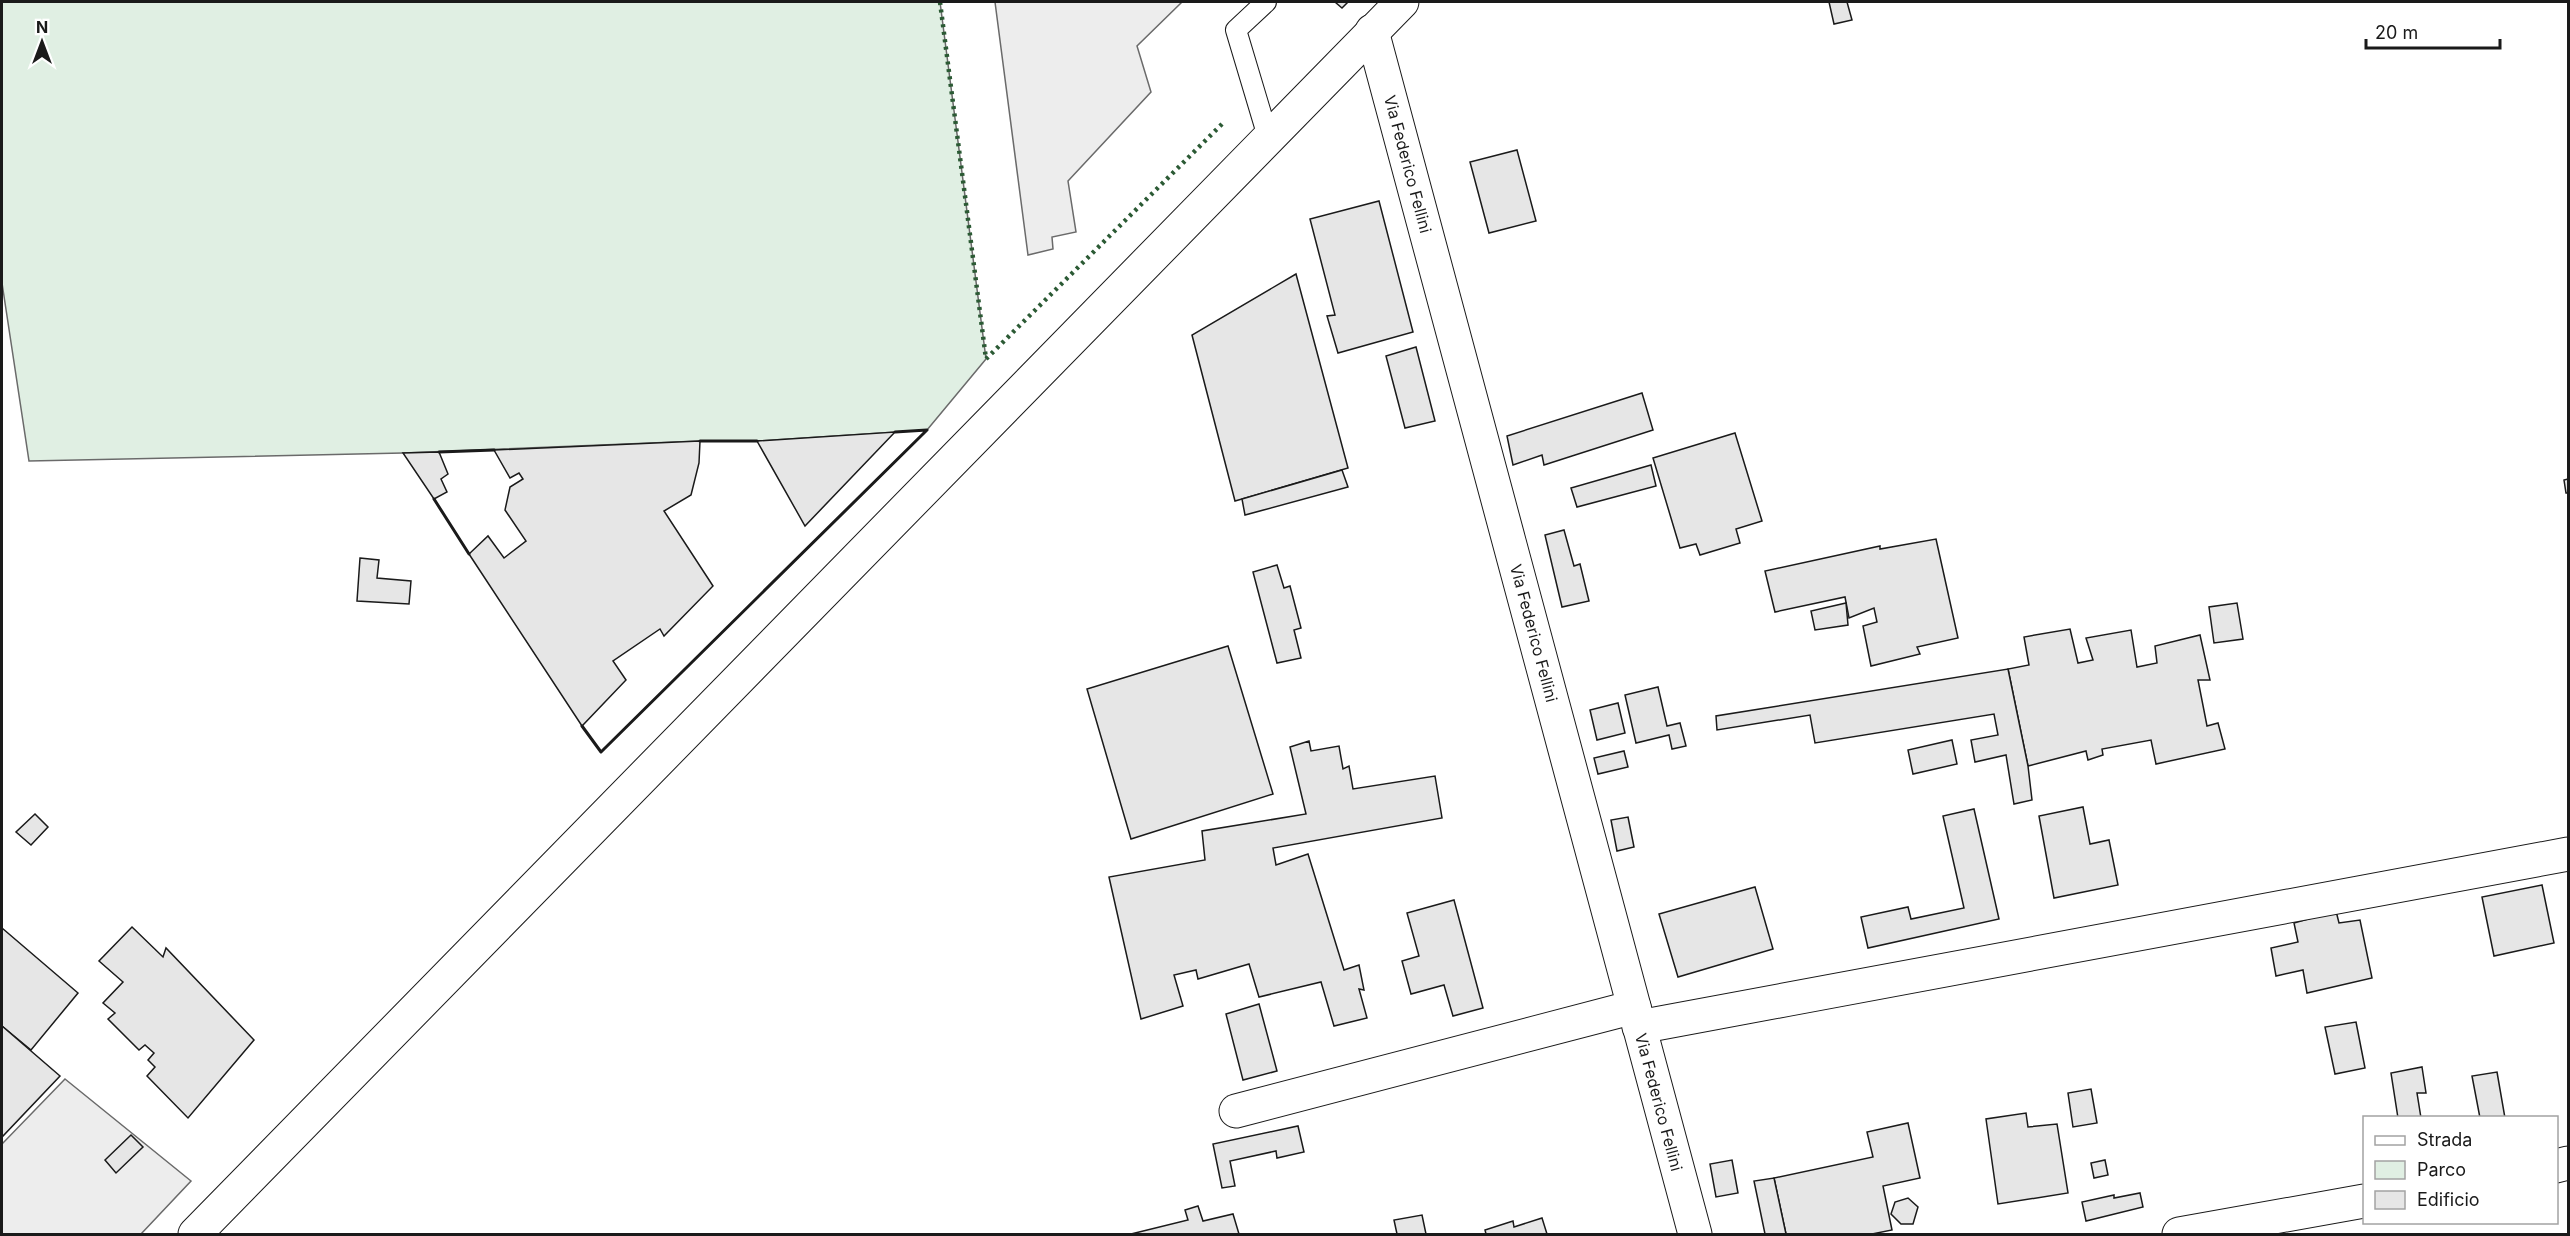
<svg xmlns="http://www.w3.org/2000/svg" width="2570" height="1236" font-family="Inter,sans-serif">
  <rect width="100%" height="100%" fill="#fff"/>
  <path fill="#e0efe3" stroke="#6a6a6a" stroke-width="1.5" d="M2,2H940L986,359L927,430L757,441H700L403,453L29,461L2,283Z"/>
  <g fill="#ededed" stroke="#6a6a6a" stroke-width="1.5">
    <path d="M995,2H1182L1137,46L1151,92L1068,181L1076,232L1052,237L1053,249L1028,255Z"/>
    <path d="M65,1079L191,1181L141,1234H2V1144Z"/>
  </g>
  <g fill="#e6e6e6" stroke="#1a1a1a" stroke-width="1.5">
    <path d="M1335,2H1348L1342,8Z"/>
    <path d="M1829,2H1847L1852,20L1834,24Z"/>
    <path d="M1517,150L1536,221L1489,233L1470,162Z"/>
    <path d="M1379,201L1413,332L1338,353L1327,316L1335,315L1310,219Z"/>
    <path d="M1296,274L1348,468L1235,501L1192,335Z"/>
    <path d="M1416,347L1435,421L1405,428L1386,356Z"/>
    <path d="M1642,393L1653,430L1544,465L1542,455L1513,465L1507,436Z"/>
    <path d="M895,432L805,526L757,441Z"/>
    <path d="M1735,433L1762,521L1736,529L1740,543L1700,555L1696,544L1680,548L1653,458Z"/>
    <path d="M700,441L699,463L691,495L664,511L713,586L664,636L660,629L613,661L626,680L582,726L469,554L488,536L504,558L526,541L505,510L510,487L523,479L519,473L510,478L494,450Z"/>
    <path d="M439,452L448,474L441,479L447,492L434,499L403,453Z"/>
    <path d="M1651,465L1656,486L1577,507L1571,488Z"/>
    <path d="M1342,470L1348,487L1245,515L1242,499Z"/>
    <path d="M2568,479V493H2566L2564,480Z"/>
    <path d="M1564,530L1574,566L1580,564L1589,601L1562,607L1545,535Z"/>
    <path d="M1936,539L1958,638L1917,647L1920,654L1871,666L1863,626L1877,622L1874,608L1849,618L1845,597L1775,612L1765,571L1880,546V549Z"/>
    <path d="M360,558L379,560L377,578L411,581L409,604L357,601Z"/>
    <path d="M1277,565L1284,588L1290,586L1301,628L1294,630L1301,658L1277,663L1253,572Z"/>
    <path d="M1846,603L1848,625L1815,630L1811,611Z"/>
    <path d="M2237,603L2243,639L2214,643L2209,607Z"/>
    <path d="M2070,629L2078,663L2093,660L2086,638L2131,630L2137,667L2157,663L2155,646L2200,635L2210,680H2198L2207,726L2218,723L2225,749L2156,764L2151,740L2102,749L2103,755L2088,760L2086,751L2028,766L2008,669L2029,665L2024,637Z"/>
    <path d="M1228,646L1273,794L1131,839L1087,689Z"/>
    <path d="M2008,669L2028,766L2032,800L2014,804L2006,755L1975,762L1971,740L1998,735L1994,714L1815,743L1810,715L1717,730L1716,716Z"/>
    <path d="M1658,687L1667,726L1680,723L1686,746L1672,749L1669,735L1636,743L1625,695Z"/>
    <path d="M1618,703L1625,733L1597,740L1590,710Z"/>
    <path d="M1952,740L1957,764L1913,774L1908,750Z"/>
    <path d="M1309,741L1311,751L1339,746L1343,769L1349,766L1353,789L1435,776L1442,818L1273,848L1276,865L1308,854L1344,970L1359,965L1364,990L1359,989L1367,1018L1334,1026L1321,982L1259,997L1249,964L1198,979L1196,970L1174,975L1183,1006L1141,1019L1109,877L1205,860L1202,831L1306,814L1290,747Z"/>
    <path d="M1624,751L1628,767L1598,774L1594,758Z"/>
    <path d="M2083,807L2090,844L2109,840L2118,885L2054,898L2039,816Z"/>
    <path d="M1974,809L1999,919L1868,948L1861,917L1908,907L1911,919L1964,908L1943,816Z"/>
    <path d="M35,814L48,827L31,845L16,832Z"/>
    <path d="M1628,817L1634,847L1617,851L1611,820Z"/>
    <path d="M2542,885L2554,943L2494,956L2482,897Z"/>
    <path d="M1755,887L1773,949L1678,977L1659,914Z"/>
    <path d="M1454,900L1483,1008L1453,1016L1444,985L1411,994L1402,961L1419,956L1407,913Z"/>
    <path d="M2336,911L2339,923L2360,920L2372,978L2307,993L2303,970L2276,976L2271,948L2298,942L2294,923Z"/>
    <path d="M132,927L163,957L166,948L254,1040L188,1118L147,1076L155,1067L148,1060L154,1053L145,1045L139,1050L108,1019L115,1013L103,1003L123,982L99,961Z"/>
    <path d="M2,928L78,993L31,1050L2,1026Z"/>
    <path d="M1259,1004L1277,1071L1243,1080L1226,1014Z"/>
    <path d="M2356,1022L2365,1068L2335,1074L2325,1027Z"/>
    <path d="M2,1026L60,1076L2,1137Z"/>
    <path d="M2422,1067L2426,1093H2417L2421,1118H2398L2391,1073Z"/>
    <path d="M2497,1072L2505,1118H2480L2472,1076Z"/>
    <path d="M2091,1089L2097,1123L2073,1127L2068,1093Z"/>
    <path d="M2026,1113L2028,1127L2057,1124L2068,1193L1998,1204L1986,1119Z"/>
    <path d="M1908,1123L1920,1178L1883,1186L1892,1230L1872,1234H1786L1774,1178L1873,1157L1867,1132Z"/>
    <path d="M1298,1126L1304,1152L1277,1158L1276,1151L1230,1161L1235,1186L1222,1188L1213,1144Z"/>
    <path d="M131,1135L143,1147L116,1173L105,1160Z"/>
    <path d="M1732,1160L1738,1193L1716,1197L1710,1164Z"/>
    <path d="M2105,1160L2108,1175L2094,1178L2091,1163Z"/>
    <path d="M1774,1178L1786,1234H1765L1754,1181Z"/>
    <path d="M2140,1193L2143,1207L2086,1221L2082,1202L2114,1195V1198Z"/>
    <path d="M1908,1198L1918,1207L1913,1224H1901L1891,1214L1895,1202Z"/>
    <path d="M1198,1206L1203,1221L1233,1214L1239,1234H1131L1188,1220L1185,1210Z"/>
    <path d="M1422,1215L1426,1234H1397L1394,1220Z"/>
    <path d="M1542,1218L1547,1234H1486L1485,1230L1513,1221L1514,1227Z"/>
  </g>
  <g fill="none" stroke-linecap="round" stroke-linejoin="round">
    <g stroke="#1a1a1a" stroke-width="22">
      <path id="service" d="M1266,2L1236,30L1268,137"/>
    </g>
    <g stroke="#1a1a1a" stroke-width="35">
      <g id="minor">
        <path d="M1372,31L1695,1234"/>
        <path d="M1639,1027L2568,854"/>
        <path d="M1236,1111L1634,1007"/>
        <path d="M2556,1166L2568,1163"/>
        <path d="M2179,1234L2364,1201"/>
      </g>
    </g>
    <g stroke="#1a1a1a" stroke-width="35">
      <path id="primary" d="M195,1234L1402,2"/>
    </g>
    <use href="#service" stroke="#fff" stroke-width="20"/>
    <use href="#minor" stroke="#fff" stroke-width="33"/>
    <use href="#primary" stroke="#fff" stroke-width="33"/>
    <path stroke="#2b5a34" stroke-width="4.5" stroke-dasharray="3 4.5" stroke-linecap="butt" d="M940,2L986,359L1223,123"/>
    <g stroke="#1a1a1a" stroke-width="3">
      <path d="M700,441H757"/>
      <path d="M439,452L494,450"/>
      <path d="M434,499L469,554"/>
      <path d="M582,726L601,752L927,430L895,432"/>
    </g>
  </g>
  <g text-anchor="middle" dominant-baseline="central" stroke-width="4.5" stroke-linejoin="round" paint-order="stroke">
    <g font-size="16" fill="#1a1a1a" stroke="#fff">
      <text transform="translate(1408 164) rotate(75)">Via Federico Fellini</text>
      <text transform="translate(1534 633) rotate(75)">Via Federico Fellini</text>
      <text transform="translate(1659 1102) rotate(75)">Via Federico Fellini</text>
    </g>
  </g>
  <rect width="2570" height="1236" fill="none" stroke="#1a1a1a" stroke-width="6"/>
  <rect x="2363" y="1116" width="195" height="108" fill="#ffffff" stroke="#a3a3a3" stroke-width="1.5"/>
  <rect x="2375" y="1136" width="30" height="9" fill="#ffffff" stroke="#a3a3a3" stroke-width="1.5"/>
  <text x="2417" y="1146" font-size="18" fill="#1a1a1a">Strada</text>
  <rect x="2375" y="1161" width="30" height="18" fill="#e0efe3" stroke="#a3a3a3" stroke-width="1.5"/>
  <text x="2417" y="1176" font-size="18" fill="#1a1a1a">Parco</text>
  <rect x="2375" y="1191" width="30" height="18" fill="#e6e6e6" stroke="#a3a3a3" stroke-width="1.5"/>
  <text x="2417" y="1206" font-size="18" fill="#1a1a1a">Edificio</text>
  <g transform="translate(42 42)" stroke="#ffffff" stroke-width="4.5" paint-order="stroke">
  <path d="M0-4.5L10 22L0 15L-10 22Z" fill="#1a1a1a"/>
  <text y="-9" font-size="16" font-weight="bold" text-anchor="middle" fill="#1a1a1a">N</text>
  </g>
  <path d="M2366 39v9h134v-9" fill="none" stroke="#1a1a1a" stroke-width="3"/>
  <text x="2375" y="39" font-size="18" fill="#1a1a1a" stroke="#ffffff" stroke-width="4.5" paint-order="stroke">20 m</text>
</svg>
